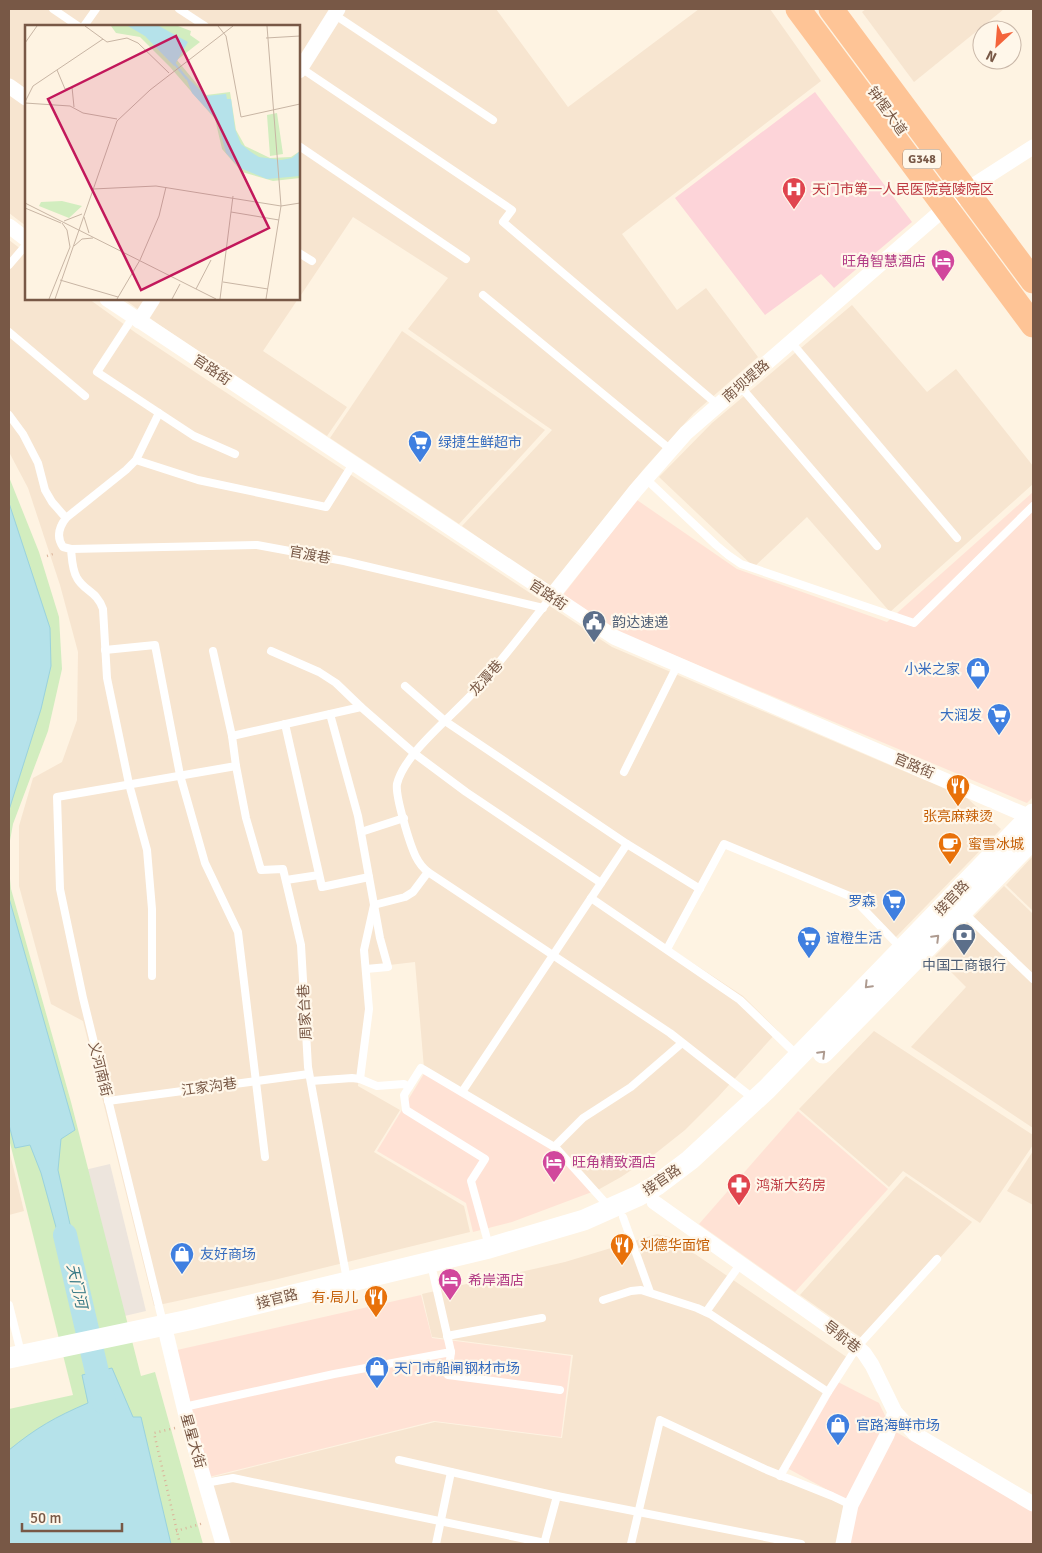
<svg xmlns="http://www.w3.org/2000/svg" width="1042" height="1553" font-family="Signika,'Noto Sans SC',sans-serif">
  <rect width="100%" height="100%" fill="#fef3e2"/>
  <g fill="#f7e5d0">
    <path d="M9,9H496L568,107L699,9H770L821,81L622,234L677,310L706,288L758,357L694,413L643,470L549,587L462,526L552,430L408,329L448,278L353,217L299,298V26H26V226L9,213Z"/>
    <path d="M866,9H1004L914,82L862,12Z"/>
    <path d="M9,240L26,253V299H89L136,333L612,647L967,798L1001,829L894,939L853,897L721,842L667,946L743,996L778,1031L718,1097L685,1130L651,1157L621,1177L596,1191L424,1068L415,962L363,968L366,1008L358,1086L400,1110L374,1152L464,1206L470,1232L274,1280L154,1306L83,1021L51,1004L19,886V826L33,778L62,762L77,720L78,652L60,585L28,488L9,452Z"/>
    <path d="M124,299H298L263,351L347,407L327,436L158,324Z"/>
    <path d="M852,305L927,392L956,369L1033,466V484L890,612L807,517L754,567L659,477L712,423Z"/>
    <path d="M402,331L545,430L459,524L330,438Z"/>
    <path d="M1033,856V911L1006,885Z"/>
    <path d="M1004,886L1033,914V1128L911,1047L966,987L935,956Z"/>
    <path d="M874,1031L1033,1135V1145L980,1223L903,1171L889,1187L799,1109Z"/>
    <path d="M9,1150L24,1211L9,1215Z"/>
    <path d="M1033,1151V1205L1007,1191Z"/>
    <path d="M906,1176L972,1222L866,1341L800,1295Z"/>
    <path d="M657,1234L670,1237L848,1358L782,1471L846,1505L838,1544H228L209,1478L435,1422L562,1438L573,1355L432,1337L422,1294L565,1262Z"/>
  </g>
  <g fill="#ffe2d5">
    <path d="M1033,492V797L1027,803L624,634L563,595L637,500L737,569L887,622Z"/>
    <path d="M425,1072L555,1149L592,1192L512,1222L473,1232L466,1203L377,1151Z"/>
    <path d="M798,1111L888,1189L795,1292L699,1224Z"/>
    <path d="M421,1295L432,1338L571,1356L561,1437L434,1421L209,1477L177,1350Z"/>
    <path d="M838,1382L879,1403L889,1424L848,1501L787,1468Z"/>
    <path d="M896,1432L1033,1510V1544H848L853,1511Z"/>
  </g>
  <path fill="#ede5dd" d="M110,1164L146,1311L60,1331L25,1184Z"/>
  <path fill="#fdd4d9" d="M815,92L912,222L834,288L821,274L765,315L675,198Z"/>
  <g fill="#d2edbf">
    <path d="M9,477L39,552L59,617L62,669L48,731L13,824L9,846Z"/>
    <path d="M9,869L11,889L71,1102L141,1376L155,1372L203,1544H9V1409L73,1395L9,1139Z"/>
  </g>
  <g fill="#b5e2ea" stroke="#9ad2dd">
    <path d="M9,503L50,628L51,666L41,709L9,810Z"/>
    <path d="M9,898L75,1130L61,1139L58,1170L79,1265L67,1267L41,1173L30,1145L15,1148L9,1125Z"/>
    <path d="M112,1368L133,1417H141L171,1544H9V1450C36,1428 55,1417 88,1403L82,1375Z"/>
  </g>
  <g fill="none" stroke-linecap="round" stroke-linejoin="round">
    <path stroke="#b5e2ea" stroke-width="24" d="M65,1235L104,1402"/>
    <g stroke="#dbb39a" stroke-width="2.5" stroke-dasharray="1 4" stroke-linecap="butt">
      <path d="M47,556L56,553"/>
      <path d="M175,1428L154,1433L180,1544"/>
      <path d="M176,1531L204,1523"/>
    </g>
    <g stroke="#fff" stroke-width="8">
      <path d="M53,9L78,26"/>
      <path d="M179,9L205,26"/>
      <path d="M335,15L493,120"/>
      <path d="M84,26L96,9"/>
      <path d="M301,68L512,210L503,222L718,405"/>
      <path d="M299,146L466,259"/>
      <path d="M299,253L312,261"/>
      <path d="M9,265L26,245"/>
      <path d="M483,295L671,450"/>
      <path d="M133,317L97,372L159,413L136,460L126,470L66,518C59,527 56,537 63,547L71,549C72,559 72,570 77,578C84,591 97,591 103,609L107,678L129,784L147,850L152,909V976"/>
      <path d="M9,332L85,396"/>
      <path d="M791,342L957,538"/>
      <path d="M740,386L877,546"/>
      <path d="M159,413L194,436L235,454"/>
      <path d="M9,415L23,434L38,463L45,490L52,502L66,518"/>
      <path d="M136,460L198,480L326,507L353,464"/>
      <path d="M646,479L716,545L728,555L741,564L914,623L1033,506"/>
      <path d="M71,549L257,545L344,561L543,608"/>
      <path d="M551,597C525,630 500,663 472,694C451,717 404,754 397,784C395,796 410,845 416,857C419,863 423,868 428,872L670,1033L754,1099"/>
      <path d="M105,650L155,645L180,775L205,863L238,932L265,1157"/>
      <path d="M213,651L232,736"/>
      <path d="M271,651L319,672L336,683L361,707"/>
      <path d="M405,686L445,721L627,844L700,889"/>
      <path d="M330,714L358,816L380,938L388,967L366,969"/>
      <path d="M285,724L322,887L369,877"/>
      <path d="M236,766L246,818L261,870L283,869L301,945L308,1067L347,1280"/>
      <path d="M624,772L677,666"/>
      <path d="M361,832L404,818"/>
      <path d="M286,880L319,875"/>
      <path d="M591,898L740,1000L797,1055"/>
      <path d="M964,913L1033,979"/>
      <path d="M667,949L724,844L852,897L901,948"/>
      <path d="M360,1079L369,1009L364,950L374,905L405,897L413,892L428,872"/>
      <path d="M311,1081L352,1078L360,1079L377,1086L404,1084L409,1087L421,1068L556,1148L610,1208"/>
      <path d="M409,1087L404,1095L406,1110L485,1159L471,1181L489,1246"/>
      <path d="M462,1092L627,844"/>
      <path d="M108,1101L309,1074"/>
      <path d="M554,1147L583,1118L631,1087L682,1043"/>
      <path d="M623,1217L650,1292"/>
      <path d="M603,1300L631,1291L641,1290L697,1308L710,1314L828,1392L857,1347L937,1259"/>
      <path d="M9,1305L21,1353"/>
      <path d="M706,1312L741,1263"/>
      <path d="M163,1323L83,998L60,889L57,797L236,766L232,736L361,707L415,754L466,792L601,883"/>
      <path d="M447,1336L542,1318"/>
      <path d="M451,1352L448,1375L560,1390"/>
      <path d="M184,1407L334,1374L451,1352L433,1273"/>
      <path d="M399,1460L557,1496"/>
      <path d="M780,1476L828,1392"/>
      <path d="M205,1483L233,1478L545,1543"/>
      <path d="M436,1544L451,1472"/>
      <path d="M544,1544L557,1496L801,1544"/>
      <path d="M631,1544L660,1420L767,1470L832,1496L851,1505"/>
    </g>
    <g stroke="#fff" stroke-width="15">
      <path d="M299,71L338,9"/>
      <path d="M9,86L26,98"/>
      <path d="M9,226L26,239"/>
      <path d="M107,299L614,637L1030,817"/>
      <path d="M139,321L153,299"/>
      <path d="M551,597L636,490L686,433L953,201L966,190L1033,147"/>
      <path d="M654,1202L854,1344L864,1353L872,1365L895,1412L915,1434L1033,1504"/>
      <path d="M167,1337L188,1424L223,1544"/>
      <path d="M843,1544L851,1505L887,1435L895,1412"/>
    </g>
    <g stroke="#fff" stroke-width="21">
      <path d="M823,1053L1033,839"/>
      <path d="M9,1358L189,1320L489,1248L584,1220L638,1196L657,1185L690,1160L767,1089L1033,814"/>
    </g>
    <g stroke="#fec496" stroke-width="25">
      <path d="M798,9L1033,325"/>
      <path d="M831,9L1033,281"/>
    </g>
  </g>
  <defs><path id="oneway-chevron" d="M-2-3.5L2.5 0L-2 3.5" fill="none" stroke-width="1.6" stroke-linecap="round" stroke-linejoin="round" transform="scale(1.25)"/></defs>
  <g stroke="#ae9b90">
    <use href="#oneway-chevron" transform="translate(936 938) rotate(-45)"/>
    <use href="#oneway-chevron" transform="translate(868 985) rotate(134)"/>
    <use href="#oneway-chevron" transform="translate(822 1054) rotate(-45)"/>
  </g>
  <defs>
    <g id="hospital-pin" transform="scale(1.25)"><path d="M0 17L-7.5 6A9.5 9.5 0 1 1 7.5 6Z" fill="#e0444e" stroke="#fff7ea"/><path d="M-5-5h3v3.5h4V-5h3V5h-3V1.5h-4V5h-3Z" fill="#fff"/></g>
    <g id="hotel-pin" transform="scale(1.25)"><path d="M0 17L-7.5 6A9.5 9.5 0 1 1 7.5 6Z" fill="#d1479c" stroke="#fff7ea"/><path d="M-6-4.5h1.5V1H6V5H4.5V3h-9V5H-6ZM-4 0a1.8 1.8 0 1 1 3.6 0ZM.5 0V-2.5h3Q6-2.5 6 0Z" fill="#fff"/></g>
    <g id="supermarket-pin" transform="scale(1.25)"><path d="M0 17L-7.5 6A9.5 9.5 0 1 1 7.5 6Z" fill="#3f7fe0" stroke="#fff7ea"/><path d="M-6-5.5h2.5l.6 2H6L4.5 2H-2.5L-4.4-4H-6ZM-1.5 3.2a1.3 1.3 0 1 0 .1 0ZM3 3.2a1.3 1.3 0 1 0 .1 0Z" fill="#fff"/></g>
    <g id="civic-pin" transform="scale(1.25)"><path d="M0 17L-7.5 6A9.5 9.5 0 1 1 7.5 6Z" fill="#5c6f8a" stroke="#fff7ea"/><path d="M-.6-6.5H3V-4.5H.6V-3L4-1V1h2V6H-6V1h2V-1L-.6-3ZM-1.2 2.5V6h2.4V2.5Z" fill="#fff"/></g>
    <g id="shop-pin" transform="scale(1.25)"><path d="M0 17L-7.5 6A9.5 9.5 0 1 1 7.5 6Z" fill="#3f7fe0" stroke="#fff7ea"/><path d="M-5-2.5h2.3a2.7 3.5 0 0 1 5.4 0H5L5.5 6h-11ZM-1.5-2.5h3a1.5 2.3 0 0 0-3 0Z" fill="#fff"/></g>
    <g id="restaurant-pin" transform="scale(1.25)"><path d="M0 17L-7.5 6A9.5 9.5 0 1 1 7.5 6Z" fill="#e8710a" stroke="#fff7ea"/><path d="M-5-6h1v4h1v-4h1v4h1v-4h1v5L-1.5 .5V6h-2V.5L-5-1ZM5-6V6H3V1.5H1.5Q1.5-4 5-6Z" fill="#fff"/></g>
    <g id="cafe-pin" transform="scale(1.25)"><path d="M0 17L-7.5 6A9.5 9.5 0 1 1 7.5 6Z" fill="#e8710a" stroke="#fff7ea"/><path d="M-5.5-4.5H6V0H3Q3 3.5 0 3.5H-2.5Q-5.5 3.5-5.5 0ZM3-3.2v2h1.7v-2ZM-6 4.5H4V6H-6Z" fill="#fff"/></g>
    <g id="bank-pin" transform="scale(1.25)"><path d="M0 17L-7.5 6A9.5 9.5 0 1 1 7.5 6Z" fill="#5c6f8a" stroke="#fff7ea"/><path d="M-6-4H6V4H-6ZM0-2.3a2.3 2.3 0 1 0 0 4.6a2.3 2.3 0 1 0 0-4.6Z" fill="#fff"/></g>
    <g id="pharmacy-pin" transform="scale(1.25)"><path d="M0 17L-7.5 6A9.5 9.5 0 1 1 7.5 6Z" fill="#e0444e" stroke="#fff7ea"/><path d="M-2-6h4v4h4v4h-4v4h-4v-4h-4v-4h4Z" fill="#fff"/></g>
  </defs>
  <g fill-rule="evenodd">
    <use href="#hospital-pin" x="794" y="189"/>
    <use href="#hotel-pin" x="943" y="261"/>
    <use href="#supermarket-pin" x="420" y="442"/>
    <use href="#civic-pin" x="594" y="622"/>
    <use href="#shop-pin" x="978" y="669"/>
    <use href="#supermarket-pin" x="999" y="715"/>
    <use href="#restaurant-pin" x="958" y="786"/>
    <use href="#cafe-pin" x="950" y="844"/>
    <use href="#supermarket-pin" x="894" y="901"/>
    <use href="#bank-pin" x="964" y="935"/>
    <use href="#supermarket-pin" x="809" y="938"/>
    <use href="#hotel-pin" x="554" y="1162"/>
    <use href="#pharmacy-pin" x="739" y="1185"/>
    <use href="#restaurant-pin" x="622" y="1245"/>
    <use href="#shop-pin" x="182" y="1254"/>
    <use href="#hotel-pin" x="450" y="1280"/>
    <use href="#restaurant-pin" x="376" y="1297"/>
    <use href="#shop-pin" x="377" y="1368"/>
    <use href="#shop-pin" x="838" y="1425"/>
  </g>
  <g text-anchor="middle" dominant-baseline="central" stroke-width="4.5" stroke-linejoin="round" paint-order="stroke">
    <rect fill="#fff7ea" stroke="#a08877" stroke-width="1" x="903" y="149.5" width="38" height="19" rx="4"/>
    <g font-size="12" font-weight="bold" fill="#785846">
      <text x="922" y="159">G348</text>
    </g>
    <g font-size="14" fill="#785846" stroke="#fff7ea">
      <text transform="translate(887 111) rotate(54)">钟惺大道</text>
      <text transform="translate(212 370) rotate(34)">官路街</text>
      <text transform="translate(746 381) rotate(-41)">南坝堤路</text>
      <text transform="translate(310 555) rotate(10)">官渡巷</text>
      <text transform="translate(548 595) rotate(34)">官路街</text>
      <text transform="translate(486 678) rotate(-48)">龙潭巷</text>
      <text transform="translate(914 766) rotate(23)">官路街</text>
      <text transform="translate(952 898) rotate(-46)">接官路</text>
      <text transform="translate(305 1012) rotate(-93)">周家台巷</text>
      <text transform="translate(100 1069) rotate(76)">义河南街</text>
      <text transform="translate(209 1087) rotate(-8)">江家沟巷</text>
      <text transform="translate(662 1180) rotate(-34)">接官路</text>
      <text transform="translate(277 1299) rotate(-14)">接官路</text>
      <text transform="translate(842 1337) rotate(38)">导航巷</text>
      <text transform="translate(193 1441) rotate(74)">星星大街</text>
    </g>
    <g font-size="14" fill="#be3a42" stroke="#fff7ea" text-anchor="start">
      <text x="812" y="189">天门市第一人民医院竟陵院区</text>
      <text x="756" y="1185">鸿渐大药房</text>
    </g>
    <g font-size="14" fill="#b23c85" stroke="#fff7ea" text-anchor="start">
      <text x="926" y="261" text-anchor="end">旺角智慧酒店</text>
      <text x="572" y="1162">旺角精致酒店</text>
      <text x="468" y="1280">希岸酒店</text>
    </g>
    <g font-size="14" fill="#366cbe" stroke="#fff7ea" text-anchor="start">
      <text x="438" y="442">绿捷生鲜超市</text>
      <text x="960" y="669" text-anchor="end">小米之家</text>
      <text x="982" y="715" text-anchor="end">大润发</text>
      <text x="876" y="901" text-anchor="end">罗森</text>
      <text x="826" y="938">谊橙生活</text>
      <text x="200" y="1254">友好商场</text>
      <text x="394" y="1368">天门市船闸钢材市场</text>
      <text x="856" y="1425">官路海鲜市场</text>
    </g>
    <g font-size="14" fill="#4e5e75" stroke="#fff7ea" text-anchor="start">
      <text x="612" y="622">韵达速递</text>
      <text x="964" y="965" text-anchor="middle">中国工商银行</text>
    </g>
    <g font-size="14" fill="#c56008" stroke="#fff7ea" text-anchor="start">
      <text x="958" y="816" text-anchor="middle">张亮麻辣烫</text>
      <text x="968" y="844">蜜雪冰城</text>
      <text x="640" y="1245">刘德华面馆</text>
      <text x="358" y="1297" text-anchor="end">有·局儿</text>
    </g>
    <g font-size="15" font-style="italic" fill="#3b7b87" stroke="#fff7ea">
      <text transform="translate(77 1286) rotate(77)">天门河</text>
    </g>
  </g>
  <g transform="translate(25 25)">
    <rect width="275" height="275" fill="#fef3e2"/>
    <path d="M86,1H153L166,6L165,10L175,17L152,35L181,70L205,67L211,105L220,121L245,133L266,132L275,126V153L248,156L217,147L197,124L190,94L145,42L115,12L91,8ZM252,88L258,129L245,131L242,90ZM37,176L57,181L44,193L14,181L16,177Z" fill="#d2edbf"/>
    <path d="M103,1H134L163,17L149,41L120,11ZM160,50L181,71L201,69L202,74H206L210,104L216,119L226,127L234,132L256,135L267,133L275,126V151L242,154L215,143L201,128L192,95L167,68Z" fill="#b5e2ea"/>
    <path fill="none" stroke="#b5e2ea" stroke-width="2.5" d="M149,38L162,54"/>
    <path fill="none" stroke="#c8b5a4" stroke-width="1" d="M60,1L82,17L102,13L113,18L144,48M193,1L201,11L216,92L275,79M241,13L275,11M0,18L12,1M32,45L40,64L47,62L49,82M0,77L8,61L78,14M0,78L45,81L58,88L92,94M68,164L131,161L256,181L275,178M0,178L191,274M0,183L36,198M206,187L254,195M59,192L64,208M39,196L57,189M49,221L57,214L68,213M35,255L93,272M198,257L243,264M171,264L186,235M24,274L45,222L42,205L37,198M30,274L92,96L125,65L208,1M92,274L115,235L134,191L141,162M147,274L155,259M195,274L208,171M241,274L256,181L242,1"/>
    <path fill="#c2185b" fill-opacity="0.15" stroke="#c2185b" stroke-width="2.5" d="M151,11L244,203L116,265L23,74Z"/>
    <rect width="275" height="275" fill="none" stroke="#785846" stroke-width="2.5"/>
  </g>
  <rect width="1042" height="1553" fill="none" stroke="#785846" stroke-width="20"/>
  <g transform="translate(997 45) rotate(206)"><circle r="24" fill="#fff7ea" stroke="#c9b7a8"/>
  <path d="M0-4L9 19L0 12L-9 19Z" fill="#f4643b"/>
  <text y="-8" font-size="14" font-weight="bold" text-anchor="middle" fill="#785846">N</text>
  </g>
  <path d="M22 1523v8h100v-8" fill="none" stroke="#785846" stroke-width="2.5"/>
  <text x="30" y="1523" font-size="15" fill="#785846" stroke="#fff7ea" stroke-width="4" paint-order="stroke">50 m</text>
</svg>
